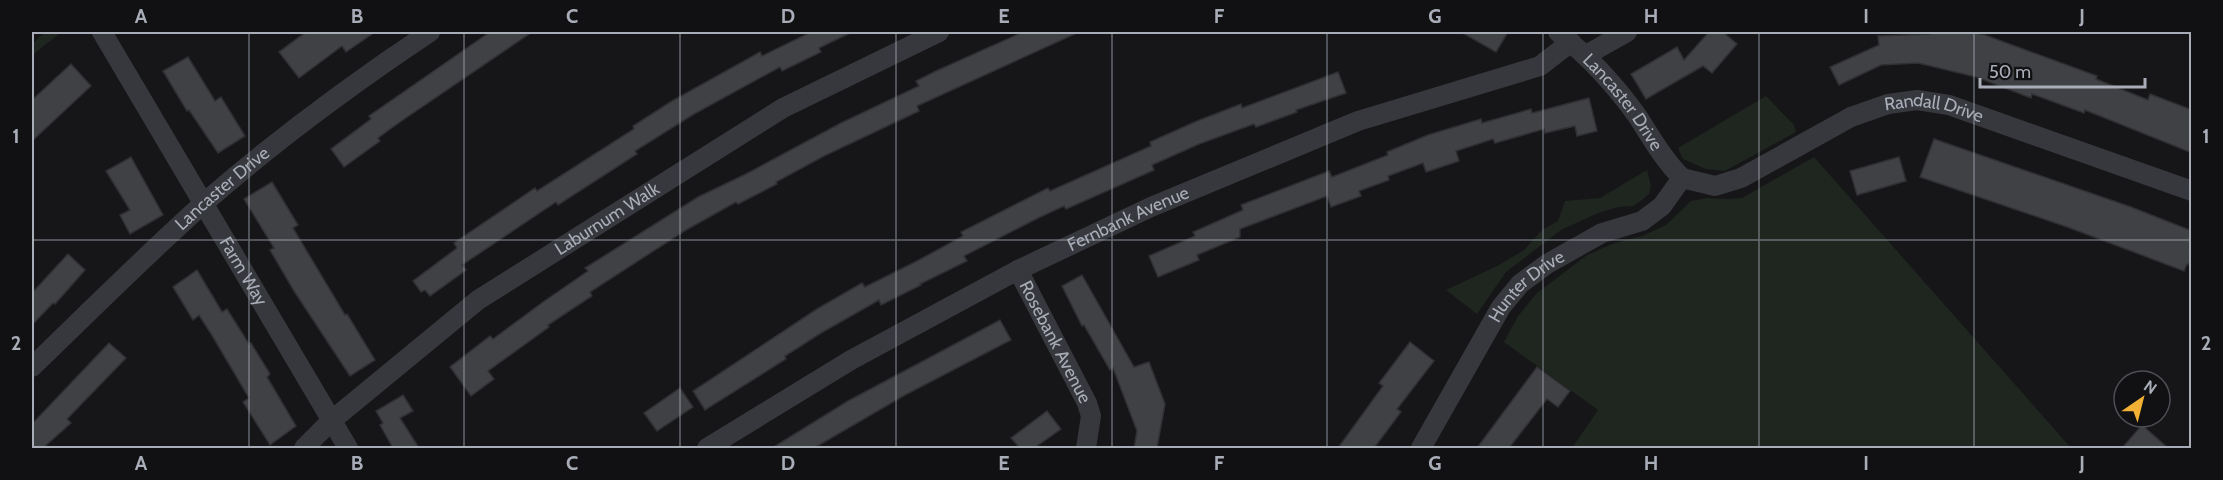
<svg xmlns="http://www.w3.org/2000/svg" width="2223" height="480" font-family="Cabin,sans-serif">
  <rect width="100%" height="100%" fill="#161618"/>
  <g fill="#1e261f">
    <path d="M45,32H58L60,33L34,54L32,51V44Z"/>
    <path d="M1766,96L1794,125L1796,132L1725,171L1706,169L1683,159L1678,148Z"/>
    <path d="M1814,157L2071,448H1572L1598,410L1504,342L1518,316L1536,294L1587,255L1615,243L1642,236L1666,225L1691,201L1707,198L1727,199L1742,198Z"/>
    <path d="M1647,170L1651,186L1649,194L1642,200L1633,206L1618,207L1598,213L1561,230L1506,272L1477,314L1446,290L1499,265L1524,250L1542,230L1558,221L1565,201L1600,198Z"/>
  </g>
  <g fill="#404145" stroke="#303034" stroke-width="1.5">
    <path d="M306,32H375L346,52L342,46L299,78L279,52Z"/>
    <path d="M490,32H532L400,122L378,138L380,141L344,167L331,149L371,119L369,116Z"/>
    <path d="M811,32H852L819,48L821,52L782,71L780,67L694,114L635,151L637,154L558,205L556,202L462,265L466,270L430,296L425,290L421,292L413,281L457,248L454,243L535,188L537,191L634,129L633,126L672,101L760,52L762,56Z"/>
    <path d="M1023,32H1079L917,106L919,111L824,156L776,182L777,184L738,204L736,202L686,230L590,292L592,296L548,325L549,327L488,371L494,379L471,396L450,367L490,336L493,339L543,302L588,271L585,268L698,197L746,174L841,123L919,86L916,81L936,71Z"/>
    <path d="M1461,32H1508L1496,52Z"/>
    <path d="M1709,32H1723L1737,44L1712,73L1703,66L1646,99L1631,74L1677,47L1684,60Z"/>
    <path d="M1931,32H1972L1985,35L2097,76L2096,79L2148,100L2150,94L2192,110V153L2085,110L2084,113L2032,94L2031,98L1976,77L1918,63L1881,65L1839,85L1830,67L1879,45L1878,36L1930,34Z"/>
    <path d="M188,57L215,101L221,97L245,136L218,153L189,110L187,111L163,71Z"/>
    <path d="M71,64L91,86L32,141V100Z"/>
    <path d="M1338,72L1346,93L1296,110L1297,112L1256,127L1254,124L1199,144L1152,165L1154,170L1066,209L1064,206L1038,218L964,256L967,261L920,284L921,285L881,305L879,300L821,333L785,356L786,359L705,410L693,391L817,309L862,283L865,287L917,261L963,236L961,232L1048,188L1050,191L1077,179L1151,146L1150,142L1197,121L1241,104L1242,108Z"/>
    <path d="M1589,98L1597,131L1577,136L1575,126L1545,133L1544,129L1495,143L1493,139L1456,151L1459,161L1426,172L1423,163L1388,176L1389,180L1359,191L1361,196L1331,207L1327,196L1240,229V237L1197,255L1199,260L1158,277L1149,256L1195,236L1193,232L1243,210L1241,205L1329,171L1332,177L1388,155L1387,152L1428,135L1481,119L1482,123L1531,109L1532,113Z"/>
    <path d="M1934,139L2131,207L2192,231V266L2187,264L2184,271L2070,228L1920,177Z"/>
    <path d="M131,157L163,215L130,234L120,215L130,210L106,171Z"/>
    <path d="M1899,157L1906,181L1857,195L1850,171Z"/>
    <path d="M272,182L298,225L293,228L345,315L347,314L375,360L350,376L294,291L270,250L274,248L244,199Z"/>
    <path d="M68,254L85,270L55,304L53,303L32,325V293Z"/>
    <path d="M197,270L222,312L227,309L249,344L251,343L270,374L267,377L296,426L270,445L243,402L249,398L213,337L199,315L193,320L173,287Z"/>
    <path d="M1082,275L1134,367L1149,362L1165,404L1157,448H1134L1137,431L1113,368L1110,370L1084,325L1082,326L1062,286Z"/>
    <path d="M1000,320L1011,340L905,395L814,448H772L848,401Z"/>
    <path d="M1410,342L1434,361L1397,409L1401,412L1374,448H1338L1383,386L1379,383Z"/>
    <path d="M109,343L126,358L67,419L71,423L43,448H32V424Z"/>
    <path d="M1537,367L1570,391L1558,407L1547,399L1509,448H1477Z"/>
    <path d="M680,388L693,407L657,431L644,413Z"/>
    <path d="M403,395L413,411L400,418L419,448H393L380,425L383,423L376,411Z"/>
    <path d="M1047,411L1061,429L1034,448H1020L1011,438Z"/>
    <path d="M2142,425L2168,448H2122Z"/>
  </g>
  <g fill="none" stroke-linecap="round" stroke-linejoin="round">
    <g stroke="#37383d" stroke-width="20">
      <path id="s1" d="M102,32L348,448"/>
      <path id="s2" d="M1558,32C1588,56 1616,86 1638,117C1652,139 1664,160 1682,178"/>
      <path d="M1586,55L1627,32"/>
      <path id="s3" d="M1682,178L1715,186L1741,178L1851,117L1888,104L1917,100L1949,105L2192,191"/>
      <path id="s4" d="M1018,270L1087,403L1091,416L1086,448"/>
      <path id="s5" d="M32,367C89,312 145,256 204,203C275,141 352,84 430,32"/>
      <path id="s6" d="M304,448L331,421L478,300L783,108L939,32"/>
      <path id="s7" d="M707,448L851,360L1018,270L1151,207L1358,121L1540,66L1571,42"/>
      <path id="s8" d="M1421,448L1501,307L1520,284L1547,264L1602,233L1642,221L1662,206L1682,178"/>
    </g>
  </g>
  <path fill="none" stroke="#a8adb8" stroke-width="1.5" stroke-opacity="0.55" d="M249,32V448M464,32V448M680,32V448M896,32V448M1112,32V448M1327,32V448M1543,32V448M1759,32V448M1974,32V448M32,240H2192"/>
  <g text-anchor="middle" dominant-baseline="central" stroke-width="5" stroke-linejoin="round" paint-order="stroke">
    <g font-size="18" fill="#a8adb8" stroke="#111113">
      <text stroke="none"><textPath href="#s2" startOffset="96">Lancaster Drive</textPath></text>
      <text stroke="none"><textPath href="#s3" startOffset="273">Randall Drive</textPath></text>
      <text stroke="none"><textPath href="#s5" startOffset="261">Lancaster Drive</textPath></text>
      <text stroke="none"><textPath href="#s6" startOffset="381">Laburnum Walk</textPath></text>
      <text stroke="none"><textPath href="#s7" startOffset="480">Fernbank Avenue</textPath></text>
      <text stroke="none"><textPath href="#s1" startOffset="278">Farm Way</textPath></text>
      <text stroke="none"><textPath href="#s8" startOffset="195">Hunter Drive</textPath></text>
      <text stroke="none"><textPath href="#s4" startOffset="81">Rosebank Avenue</textPath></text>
    </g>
  </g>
  <rect width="2223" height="480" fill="none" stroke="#111113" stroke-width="66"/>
  <g transform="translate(2142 399) rotate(35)"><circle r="28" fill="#111113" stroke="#4d4f55" stroke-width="1.5"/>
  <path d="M0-4.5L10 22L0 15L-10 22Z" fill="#f2b134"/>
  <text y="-9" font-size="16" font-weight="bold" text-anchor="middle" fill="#a8adb8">N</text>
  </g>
  <path d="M1980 78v9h165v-9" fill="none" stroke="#a8adb8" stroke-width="3"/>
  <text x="1989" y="78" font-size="18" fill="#a8adb8" stroke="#111113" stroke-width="4.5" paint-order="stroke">50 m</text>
  <rect x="33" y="33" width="2157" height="414" fill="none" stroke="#a8adb8" stroke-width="2"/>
  <g font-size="20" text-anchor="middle" font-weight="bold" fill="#a8adb8">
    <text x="141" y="23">A</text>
    <text x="357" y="23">B</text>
    <text x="572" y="23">C</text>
    <text x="788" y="23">D</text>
    <text x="1004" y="23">E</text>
    <text x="1219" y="23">F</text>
    <text x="1435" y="23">G</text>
    <text x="1651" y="23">H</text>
    <text x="1866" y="23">I</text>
    <text x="2082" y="23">J</text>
    <text x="16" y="143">1</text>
    <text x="2206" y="143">1</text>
    <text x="16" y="350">2</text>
    <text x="2206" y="350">2</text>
    <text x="141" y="470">A</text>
    <text x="357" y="470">B</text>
    <text x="572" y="470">C</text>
    <text x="788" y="470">D</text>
    <text x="1004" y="470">E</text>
    <text x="1219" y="470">F</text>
    <text x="1435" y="470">G</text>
    <text x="1651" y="470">H</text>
    <text x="1866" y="470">I</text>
    <text x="2082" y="470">J</text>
  </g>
</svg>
